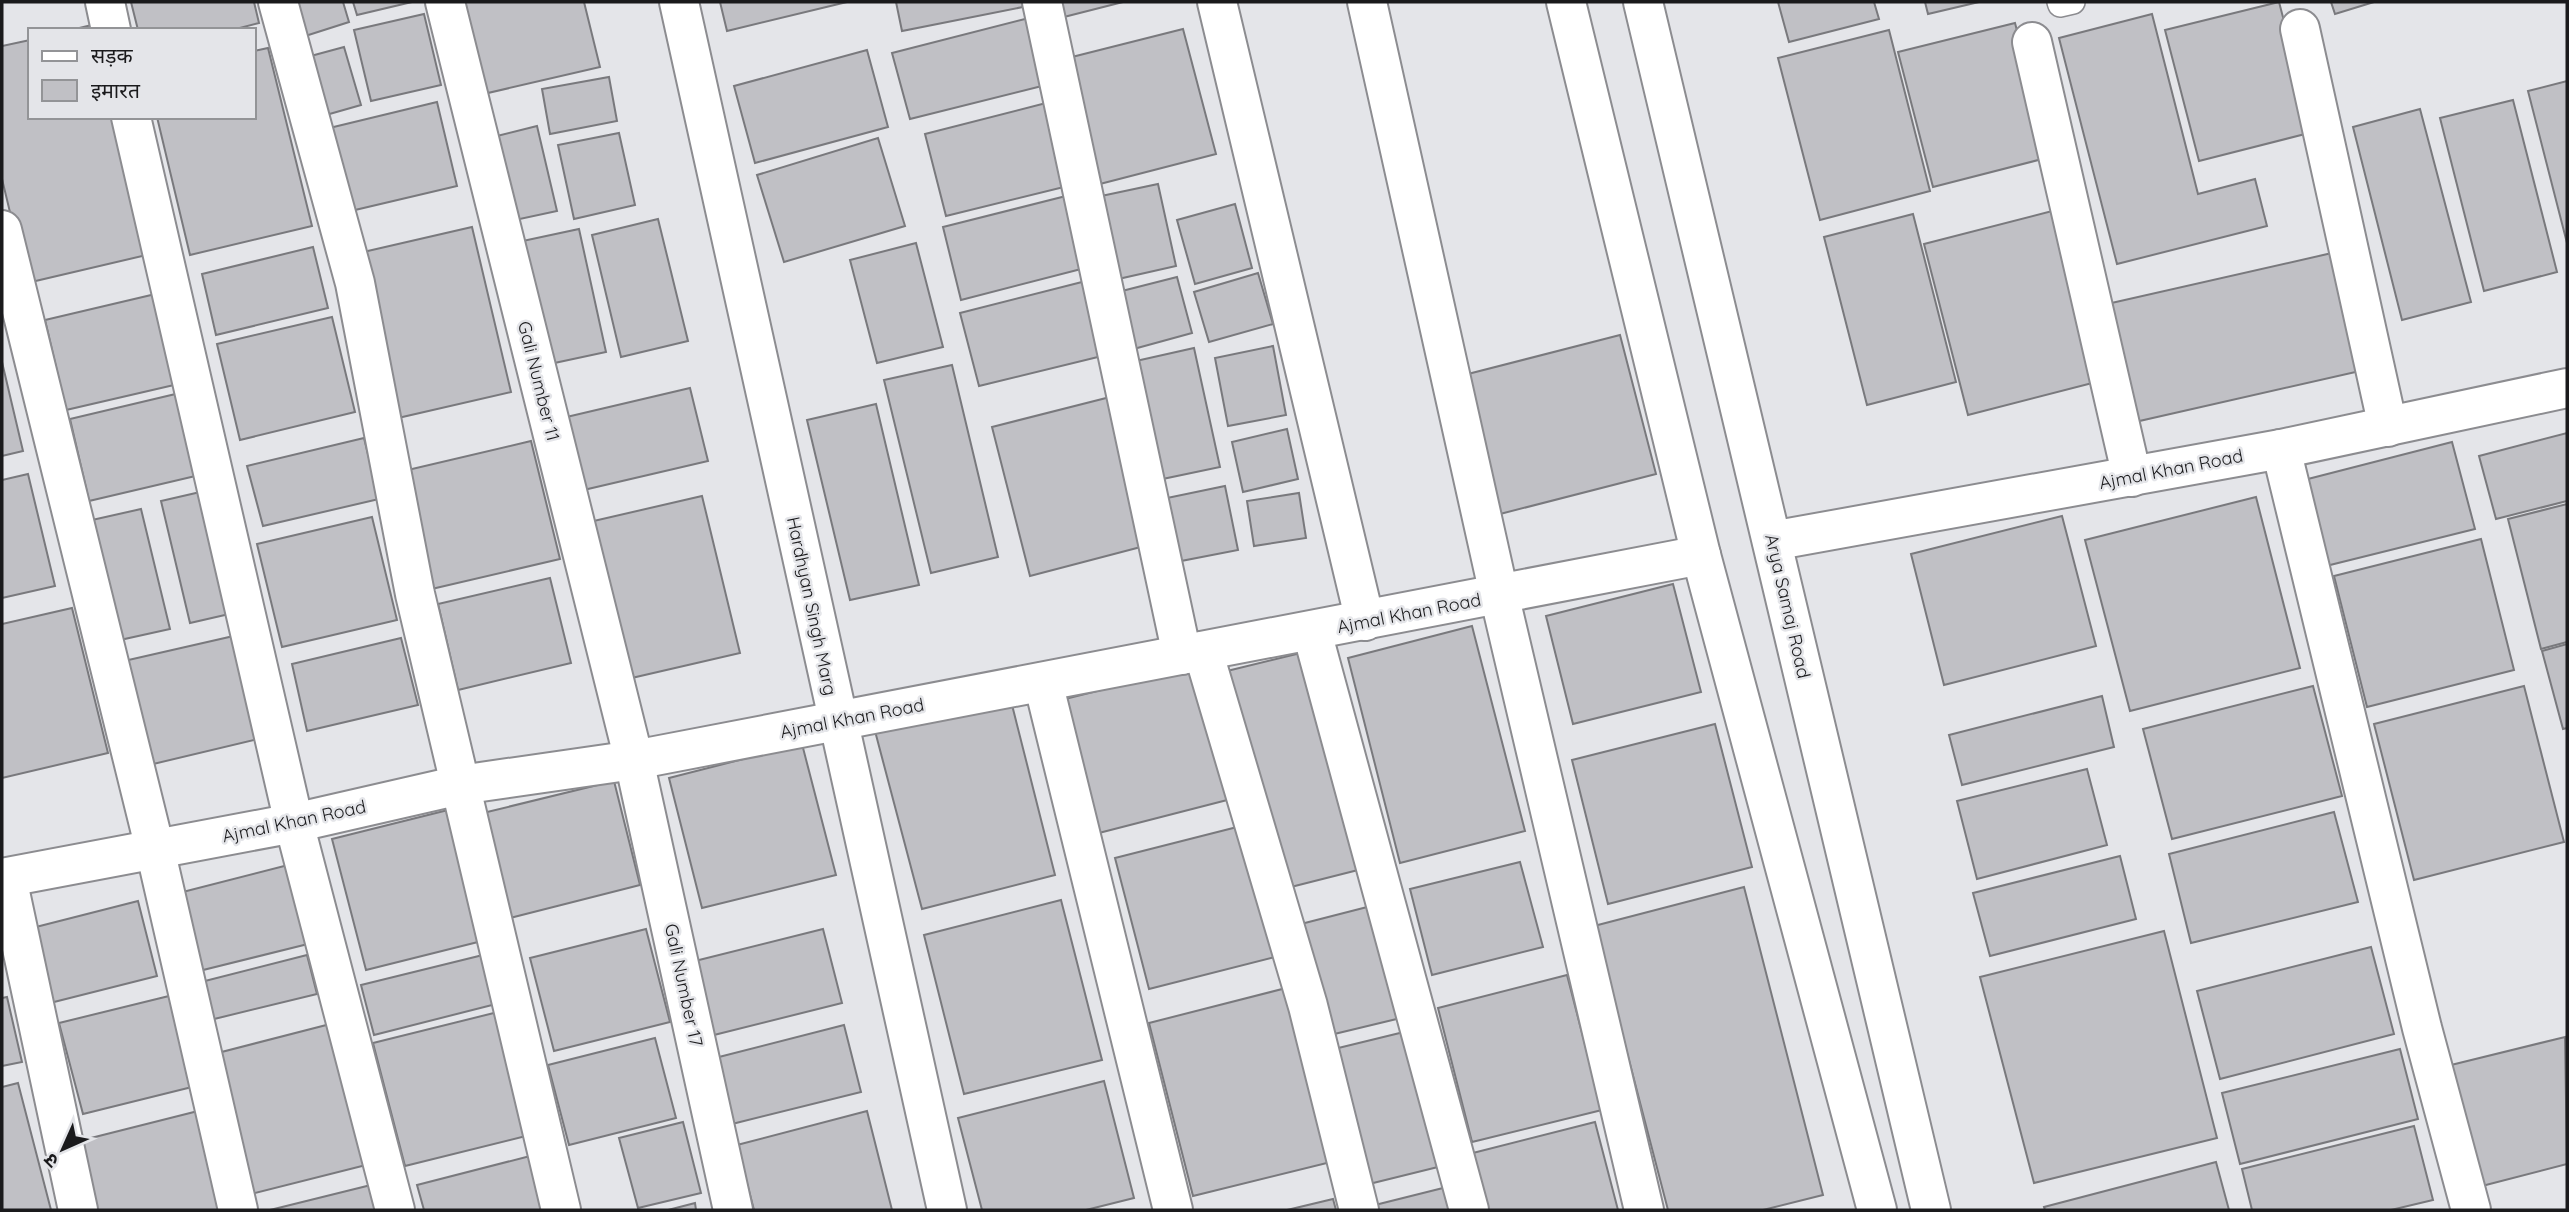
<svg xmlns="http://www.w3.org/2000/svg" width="2569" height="1212" font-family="Quicksand,'Noto Sans Devanagari',sans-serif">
  <rect width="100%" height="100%" fill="#e4e5e9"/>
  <g fill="#c0c0c5" stroke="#79797d" stroke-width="2">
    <path d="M131,2H254L259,23L232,30H138Z"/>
    <path d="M283,2H343L349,22L296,39Z"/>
    <path d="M353,2H412L357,15Z"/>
    <path d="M452,2H584L600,67L475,96Z"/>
    <path d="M720,2H847L727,31Z"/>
    <path d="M896,2H1022L1023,7L902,31Z"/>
    <path d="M1056,2H1123L1060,18Z"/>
    <path d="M1778,2H1874L1879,19L1789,42Z"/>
    <path d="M1925,2H1979L1928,14Z"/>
    <path d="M2279,2L2313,132L2199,161L2165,30Z"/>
    <path d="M2331,2H2374L2335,14Z"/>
    <path d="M424,14L441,85L371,101L354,30Z"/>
    <path d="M2152,14L2198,194L2255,179L2267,226L2117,264L2059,38Z"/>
    <path d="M1029,18L1046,85L910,119L892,53Z"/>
    <path d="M100,23L101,30H71Z"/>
    <path d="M2015,23L2050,157L1933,187L1898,52Z"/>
    <path d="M1183,29L1216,154L1096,185L1064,59Z"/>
    <path d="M1889,30L1930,191L1820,220L1778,58Z"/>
    <path d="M30,40V117H122L155,253L27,283L2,179V46Z"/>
    <path d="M344,47L361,105L312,119L296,60Z"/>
    <path d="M268,48L312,226L190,255L157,117H254V51Z"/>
    <path d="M867,50L888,127L755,163L734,86Z"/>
    <path d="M609,77L617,121L550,134L542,89Z"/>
    <path d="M2567,81V243L2528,91Z"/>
    <path d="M2513,100L2557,272L2484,291L2440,118Z"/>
    <path d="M437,102L457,186L338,214L317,131Z"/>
    <path d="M1050,102L1072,185L946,216L925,134Z"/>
    <path d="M2420,109L2471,302L2402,320L2353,127Z"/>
    <path d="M537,126L557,211L506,222L485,139Z"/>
    <path d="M619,133L635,205L574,219L558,145Z"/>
    <path d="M878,138L905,226L784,262L757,175Z"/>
    <path d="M1158,184L1176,266L1105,282L1087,199Z"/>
    <path d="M1066,196L1085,268L961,300L943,227Z"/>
    <path d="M1235,204L1252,268L1195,284L1177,220Z"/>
    <path d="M2060,209L2104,380L1968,415L1924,244Z"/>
    <path d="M1913,214L1956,382L1867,405L1824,237Z"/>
    <path d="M658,219L688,341L621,357L592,235Z"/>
    <path d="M472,227L511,392L398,418L359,253Z"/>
    <path d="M579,229L606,352L545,365L518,242Z"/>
    <path d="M916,243L943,347L877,363L850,260Z"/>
    <path d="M313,247L328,308L216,335L202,274Z"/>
    <path d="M2332,253L2360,371L2135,422L2107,304Z"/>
    <path d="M1258,273L1273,324L1209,342L1194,292Z"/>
    <path d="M1177,277L1192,333L1130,350L1114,293Z"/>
    <path d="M1082,282L1102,356L979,386L960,313Z"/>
    <path d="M164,292L187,382L66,410L45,320Z"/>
    <path d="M332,317L355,412L240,440L217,344Z"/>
    <path d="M1620,335L1656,474L1500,514L1464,375Z"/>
    <path d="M1273,346L1286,415L1228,426L1215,358Z"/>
    <path d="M1194,348L1220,467L1153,481L1127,363Z"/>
    <path d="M2,362L23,451L2,456Z"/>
    <path d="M952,365L998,557L931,573L884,380Z"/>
    <path d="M690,388L708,461L575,492L558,419Z"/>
    <path d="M184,392L204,474L89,501L70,419Z"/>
    <path d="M1118,395L1156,543L1030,576L992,427Z"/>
    <path d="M876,404L919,585L850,600L807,420Z"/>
    <path d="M1287,429L1298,479L1243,492L1232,442Z"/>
    <path d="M2567,433V501L2496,519L2479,456Z"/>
    <path d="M364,438L379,499L263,526L247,466Z"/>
    <path d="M531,441L560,559L423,591L395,473Z"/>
    <path d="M2452,442L2475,529L2326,566L2304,480Z"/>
    <path d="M28,474L55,586L2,598V480Z"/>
    <path d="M1225,486L1238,550L1181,561L1167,498Z"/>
    <path d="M209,490L238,612L190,623L161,501Z"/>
    <path d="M1299,493L1306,538L1254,546L1247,501Z"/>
    <path d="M702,496L740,653L623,680L585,523Z"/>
    <path d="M2256,497L2300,668L2130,711L2085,540Z"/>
    <path d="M2567,504V642L2541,649L2508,519Z"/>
    <path d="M141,509L170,629L120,640L92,520Z"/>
    <path d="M2062,516L2096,646L1944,685L1911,554Z"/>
    <path d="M372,517L397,620L282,647L257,544Z"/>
    <path d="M2481,539L2514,670L2367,707L2334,576Z"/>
    <path d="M550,578L571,663L458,690L438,604Z"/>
    <path d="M1673,584L1701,692L1573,724L1546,616Z"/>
    <path d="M72,608L108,753L2,778V624Z"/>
    <path d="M1472,626L1525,831L1400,863L1348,658Z"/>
    <path d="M238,635L262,738L149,765L124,661Z"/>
    <path d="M401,638L418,705L307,731L292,664Z"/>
    <path d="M2567,644V728L2563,729L2542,651Z"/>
    <path d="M1309,651L1366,868L1283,889L1227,671Z"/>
    <path d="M1201,665L1235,798L1095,834L1061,700Z"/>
    <path d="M2313,686L2342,796L2172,839L2143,729Z"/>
    <path d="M2524,686L2564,842L2414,880L2374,724Z"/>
    <path d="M2102,696L2114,747L1962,785L1949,735Z"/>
    <path d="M1010,697L1055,875L922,909L875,731Z"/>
    <path d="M1715,724L1752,867L1608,904L1572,760Z"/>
    <path d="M802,744L836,875L702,908L669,778Z"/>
    <path d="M2087,769L2107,845L1977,879L1957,801Z"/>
    <path d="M614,781L640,885L510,918L483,813Z"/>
    <path d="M448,810L482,941L366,970L332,839Z"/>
    <path d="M2334,812L2358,902L2191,943L2169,854Z"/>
    <path d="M1245,825L1279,956L1149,989L1115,858Z"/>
    <path d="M2120,856L2136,919L1990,956L1973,893Z"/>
    <path d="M1520,862L1543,947L1432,975L1410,889Z"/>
    <path d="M296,863L316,942L191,973L171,895Z"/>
    <path d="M1744,887L1823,1195L1763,1210H1668L1594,926Z"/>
    <path d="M1061,900L1102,1060L964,1094L924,935Z"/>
    <path d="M138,901L157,976L50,1003L32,928Z"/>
    <path d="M1375,905L1405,1017L1326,1036L1297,925Z"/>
    <path d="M646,929L670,1022L554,1051L530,958Z"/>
    <path d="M823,929L842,1003L710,1036L691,962Z"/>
    <path d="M2164,931L2217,1138L2034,1183L1980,977Z"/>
    <path d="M2371,947L2394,1034L2220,1079L2197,991Z"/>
    <path d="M487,954L500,1003L374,1035L361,985Z"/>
    <path d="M307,955L317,994L210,1020L201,982Z"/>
    <path d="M1567,975L1602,1110L1472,1142L1438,1008Z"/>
    <path d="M1294,986L1339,1160L1193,1196L1149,1023Z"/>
    <path d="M169,996L192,1087L83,1114L59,1023Z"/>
    <path d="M7,997L22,1062L2,1066V998Z"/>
    <path d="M506,1010L538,1133L405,1166L373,1043Z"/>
    <path d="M338,1022L374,1163L243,1196L206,1056Z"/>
    <path d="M844,1025L861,1092L732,1124L715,1058Z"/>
    <path d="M1408,1031L1442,1166L1361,1186L1326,1051Z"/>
    <path d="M2565,1037L2567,1164L2482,1186L2451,1065Z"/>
    <path d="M655,1038L676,1118L569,1145L548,1065Z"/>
    <path d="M2400,1049L2418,1119L2240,1164L2222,1093Z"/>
    <path d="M1104,1081L1134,1198L1086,1210H982L958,1118Z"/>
    <path d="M18,1083L51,1210H2V1087Z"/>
    <path d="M202,1110L228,1210H97L79,1141Z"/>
    <path d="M867,1111L892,1210H754L737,1145Z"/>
    <path d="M683,1122L701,1193L638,1208L619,1138Z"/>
    <path d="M1595,1122L1618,1210H1479L1465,1155Z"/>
    <path d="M2414,1126L2433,1200L2391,1210H2252L2242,1169Z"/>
    <path d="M534,1155L548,1210H424L417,1185Z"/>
    <path d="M2216,1162L2229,1210H2045L2044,1207Z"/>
    <path d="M379,1183L386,1210H270Z"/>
    <path d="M1451,1186L1457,1210H1372L1371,1206Z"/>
    <path d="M1333,1199L1336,1210H1287Z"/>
    <path d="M695,1203L696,1210H668Z"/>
  </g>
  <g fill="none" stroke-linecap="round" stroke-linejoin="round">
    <g stroke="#8c8c90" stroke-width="26">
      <path id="lane" d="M2059,2L2060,5L2073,2"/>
    </g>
    <g stroke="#8c8c90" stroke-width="42">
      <g id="street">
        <path d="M105,2L111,30"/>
        <path d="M278,2L355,283L415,594L561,1210"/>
        <path d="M445,2L634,760L733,1210"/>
        <path d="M1042,2L1182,655"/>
        <path d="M1217,2L1365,621"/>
        <path d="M1367,2L1499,594L1644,1210"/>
        <path d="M2300,29L2388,427"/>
        <path d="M2032,42L2132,477"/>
        <path d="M131,117L294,823L395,1210"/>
        <path d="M2,230L155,849L238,1210"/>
        <path d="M2281,449L2422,1028L2471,1210"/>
        <path d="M1312,632L1469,1210"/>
        <path d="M1203,651L1308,1006L1359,1210"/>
        <path d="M1043,682L1173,1210"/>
        <path d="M7,878L78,1210"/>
      </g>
    </g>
    <g stroke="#8c8c90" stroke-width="42">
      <g id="secondary">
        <path d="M679,2L947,1210"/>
        <path d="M1566,2L1701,555L1877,1210"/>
        <path d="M1643,2L1931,1210"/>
        <path d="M1772,541L2281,449L2567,388"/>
        <path d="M2,878L294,823L460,785L634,760L1701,555"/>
      </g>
    </g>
    <use href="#lane" stroke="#fff" stroke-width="23"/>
    <use href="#street" stroke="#fff" stroke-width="38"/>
    <use href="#secondary" stroke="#fff" stroke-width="38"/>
  </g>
  <g text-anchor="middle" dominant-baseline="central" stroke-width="5" stroke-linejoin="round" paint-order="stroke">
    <g font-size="18" fill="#1a1a1c" stroke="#e4e5e9">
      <text transform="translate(539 381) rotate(76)">Gali Number 11</text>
      <text transform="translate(2171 469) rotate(-11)">Ajmal Khan Road</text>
      <text transform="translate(812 606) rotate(78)">Hardhyan Singh Marg</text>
      <text transform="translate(1788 606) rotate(77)">Arya Samaj Road</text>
      <text transform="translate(1409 613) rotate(-11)">Ajmal Khan Road</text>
      <text transform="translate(852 718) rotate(-11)">Ajmal Khan Road</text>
      <text transform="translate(294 821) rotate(-12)">Ajmal Khan Road</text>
      <text transform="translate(684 985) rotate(78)">Gali Number 17</text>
    </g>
  </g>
  <rect width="2569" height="1212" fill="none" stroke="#1a1a1c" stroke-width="7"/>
  <rect x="28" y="28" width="228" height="91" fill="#e4e5e9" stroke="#939497" stroke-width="2"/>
  <rect x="42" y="51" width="35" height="10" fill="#ffffff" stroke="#939497" stroke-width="2"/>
  <text x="91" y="63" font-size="21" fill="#1a1a1c">सड़क</text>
  <rect x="42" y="80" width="35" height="21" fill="#c0c0c5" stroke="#939497" stroke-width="2"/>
  <text x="91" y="98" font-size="21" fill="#1a1a1c">इमारत</text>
  <g transform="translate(63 1149) rotate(225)" stroke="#e4e5e9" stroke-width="5" paint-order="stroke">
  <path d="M0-5L12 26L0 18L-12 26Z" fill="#1a1a1c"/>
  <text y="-10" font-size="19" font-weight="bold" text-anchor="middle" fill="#1a1a1c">उ</text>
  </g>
</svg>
